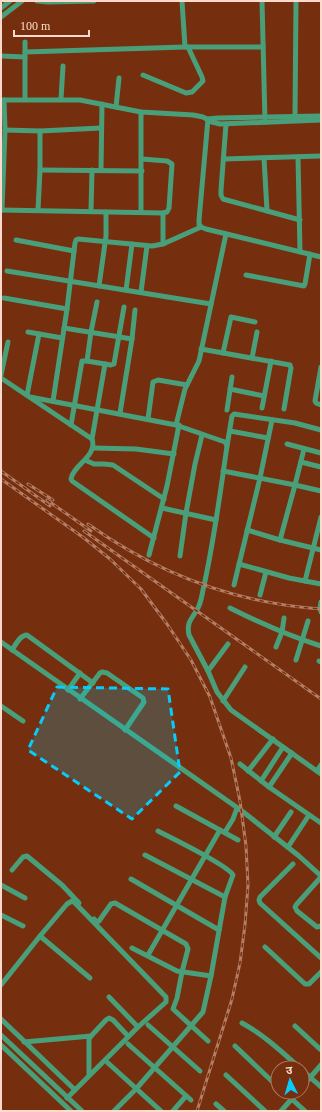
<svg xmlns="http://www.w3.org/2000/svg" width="322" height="1112" font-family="'Times New Roman','Noto Sans Devanagari',serif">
  <rect width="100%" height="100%" fill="#752f0e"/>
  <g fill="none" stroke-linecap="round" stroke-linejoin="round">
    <g stroke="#499f79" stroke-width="5">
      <path d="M37,1L48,2L94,1"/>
      <path d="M182,1L185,47"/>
      <path d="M262,1L265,122"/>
      <path d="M1,8L10,1"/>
      <path d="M1,17L22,1"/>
      <path d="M25,52L185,47H263"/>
      <path d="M1,56L25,57"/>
      <path d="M143,75L186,93L192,92L203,81L202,77L188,47"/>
      <path d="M25,99V42"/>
      <path d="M61,99L63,66"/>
      <path d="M1,100H80L141,112L193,115L203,117L212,122L220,124L321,120"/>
      <path d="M116,107L119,78"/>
      <path d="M295,116L296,1"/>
      <path d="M208,119L218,118L321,116"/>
      <path d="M226,124L221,190V195L223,199L300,220"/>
      <path d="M5,130L40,131L101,128"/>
      <path d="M298,157L300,252"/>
      <path d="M264,158L267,211"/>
      <path d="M224,159L321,156"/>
      <path d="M40,170L142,171"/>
      <path d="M101,170L102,104"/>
      <path d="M1,210L163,213L167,212L169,208L172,164L167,161L142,159"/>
      <path d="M2,210L5,130L4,100"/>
      <path d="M38,210L40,170V131"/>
      <path d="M91,211L92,170"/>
      <path d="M141,212V112"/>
      <path d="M201,227L199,224V220L208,119"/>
      <path d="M16,240L74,251"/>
      <path d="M163,244V213"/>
      <path d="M7,271L211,304"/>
      <path d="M246,275L304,286L305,284L310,254"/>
      <path d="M99,286L106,236V212"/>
      <path d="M126,290L132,244"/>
      <path d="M141,292L147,246"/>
      <path d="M4,298L67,309"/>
      <path d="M64,328L132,339L120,413"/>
      <path d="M28,332L62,338"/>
      <path d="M132,339L135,310"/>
      <path d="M201,349L290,365L291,368L284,409"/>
      <path d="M223,353L231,317L255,322"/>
      <path d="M252,358L257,332"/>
      <path d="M87,361L91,332L97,302"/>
      <path d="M321,367L315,401L316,403L321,405"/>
      <path d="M1,375L8,342"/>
      <path d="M1,378L92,439C98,456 73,465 71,479L72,481L154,538"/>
      <path d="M230,389L264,396"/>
      <path d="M27,395L39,334"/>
      <path d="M30,397L176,425L225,442L227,446C220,494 214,542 203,590C202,596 201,602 198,608C193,618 186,621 189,635L208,671L217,692L231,710L321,774"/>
      <path d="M53,401L67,309L75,243L76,240L78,239L152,246L163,244L201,227L206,229L321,257"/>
      <path d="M262,408L271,361"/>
      <path d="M227,410L232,377"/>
      <path d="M148,419L153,382L158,380L187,385"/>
      <path d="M71,425L82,361H87L111,365L114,364L124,307"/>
      <path d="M176,425L185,389L199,361L226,234"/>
      <path d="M230,431L268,438"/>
      <path d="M92,439L105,364"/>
      <path d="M287,444L321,453"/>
      <path d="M227,446L232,416L234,414L295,423L321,430"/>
      <path d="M93,448L136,449L174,454"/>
      <path d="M85,460L94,464H104L113,465L164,499"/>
      <path d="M301,462L321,467"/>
      <path d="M223,471L295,485L321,491"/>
      <path d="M162,508L216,520"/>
      <path d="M247,530L280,540L321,550"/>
      <path d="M280,540L295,485L304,449"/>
      <path d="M149,555L167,486L179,425"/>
      <path d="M180,556L186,513L195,464L202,435"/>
      <path d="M239,564L289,578L321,584"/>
      <path d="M305,581L321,517"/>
      <path d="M234,585L260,478L272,420"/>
      <path d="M260,595L266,572"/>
      <path d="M321,602L320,608L321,612"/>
      <path d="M230,608C260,623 289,636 321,646"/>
      <path d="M1,642L242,811L299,856L321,876"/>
      <path d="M276,647L282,632L284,618"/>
      <path d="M12,650C16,644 20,635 27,635L93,683"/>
      <path d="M296,660L308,621"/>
      <path d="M319,661L321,662"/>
      <path d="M208,671L228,644"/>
      <path d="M68,690L80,673"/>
      <path d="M80,699L100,673L102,672L107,673L143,698L144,702L125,730"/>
      <path d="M223,701L245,667"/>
      <path d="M1,706L23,721"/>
      <path d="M240,764L269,787L321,823"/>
      <path d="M248,771L273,739"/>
      <path d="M317,771L321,765"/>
      <path d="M261,781L283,747"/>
      <path d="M269,787L292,753"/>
      <path d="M176,806L238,840"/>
      <path d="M225,832L233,819L237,808"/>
      <path d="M274,837L291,812"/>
      <path d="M288,847L309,815"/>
      <path d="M145,855L225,897"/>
      <path d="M293,864L260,897L259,900L260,903L321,958"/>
      <path d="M12,870L23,857L27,856L62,885L79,903"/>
      <path d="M321,877L296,905L295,907L297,911L317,927L321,926"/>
      <path d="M131,879L219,930"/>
      <path d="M1,885L25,898"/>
      <path d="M1,915L23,926"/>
      <path d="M94,919L97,922L99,921L111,904L115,903L186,944L188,949L182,972L177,998L173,1009L208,1041"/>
      <path d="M40,936L90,978"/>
      <path d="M265,947L305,984H309L321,972"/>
      <path d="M132,948L177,971L211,976"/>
      <path d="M148,955L220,830"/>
      <path d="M1,985L40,936L67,904L72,901L75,903L166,997V1002L138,1027L67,1098"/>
      <path d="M109,997L138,1027"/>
      <path d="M1,1019L75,1090"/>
      <path d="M242,1023C264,1035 281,1051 300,1068"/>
      <path d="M148,1025L200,1071"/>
      <path d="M295,1026L321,1050"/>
      <path d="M1,1035L82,1111"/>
      <path d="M24,1042L91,1036"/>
      <path d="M128,1044L191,1100"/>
      <path d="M1,1045L71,1111"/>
      <path d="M235,1046L278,1087"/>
      <path d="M108,1063L161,1111"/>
      <path d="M302,1070L321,1087"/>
      <path d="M89,1075V1039L91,1036L106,1020L109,1018L113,1020L128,1036"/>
      <path d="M226,1075L265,1111"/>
      <path d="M302,1087L321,1065"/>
      <path d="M284,1092L305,1111"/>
      <path d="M216,1104L224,1111"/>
      <path d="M114,1111L136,1089L203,1012L211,976L225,897L233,875C229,866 170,837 158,831"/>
      <path d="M173,1111L186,1096"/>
      <path d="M281,1111L298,1092"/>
    </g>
    <g stroke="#b47e66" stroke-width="3">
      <g id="rail">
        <path d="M1,471L50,506"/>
        <path d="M1,479L84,538L110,559L141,589L167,624L191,660L210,697L231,758L240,801L246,846L248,885L245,925L240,963L232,999L197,1111"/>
        <path d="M28,484L53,500"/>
        <path d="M47,500L91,531"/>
        <path d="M88,524C158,574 235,603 321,609"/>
        <path d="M84,531L321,699"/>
      </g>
    </g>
    <use href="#rail" stroke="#752f0e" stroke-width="1.5" stroke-dasharray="4.5" stroke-linecap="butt"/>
  </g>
  <path fill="#07cbf9" fill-opacity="0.2" stroke="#07cbf9" stroke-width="3" stroke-dasharray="8 5" stroke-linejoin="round" d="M57,687L168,689L180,772L132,819L28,750Z"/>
  <rect width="322" height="1112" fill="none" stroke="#fddacd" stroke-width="4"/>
  <g transform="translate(290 1080) rotate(355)"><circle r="19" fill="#752f0e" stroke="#ab735a"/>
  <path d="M0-3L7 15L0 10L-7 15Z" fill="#07cbf9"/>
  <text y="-6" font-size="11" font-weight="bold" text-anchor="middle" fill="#fddacd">उ</text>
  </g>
  <path d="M14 30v6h75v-6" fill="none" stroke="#fddacd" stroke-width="2"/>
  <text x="20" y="30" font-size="12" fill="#fddacd" stroke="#752f0e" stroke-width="3" paint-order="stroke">100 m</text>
</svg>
